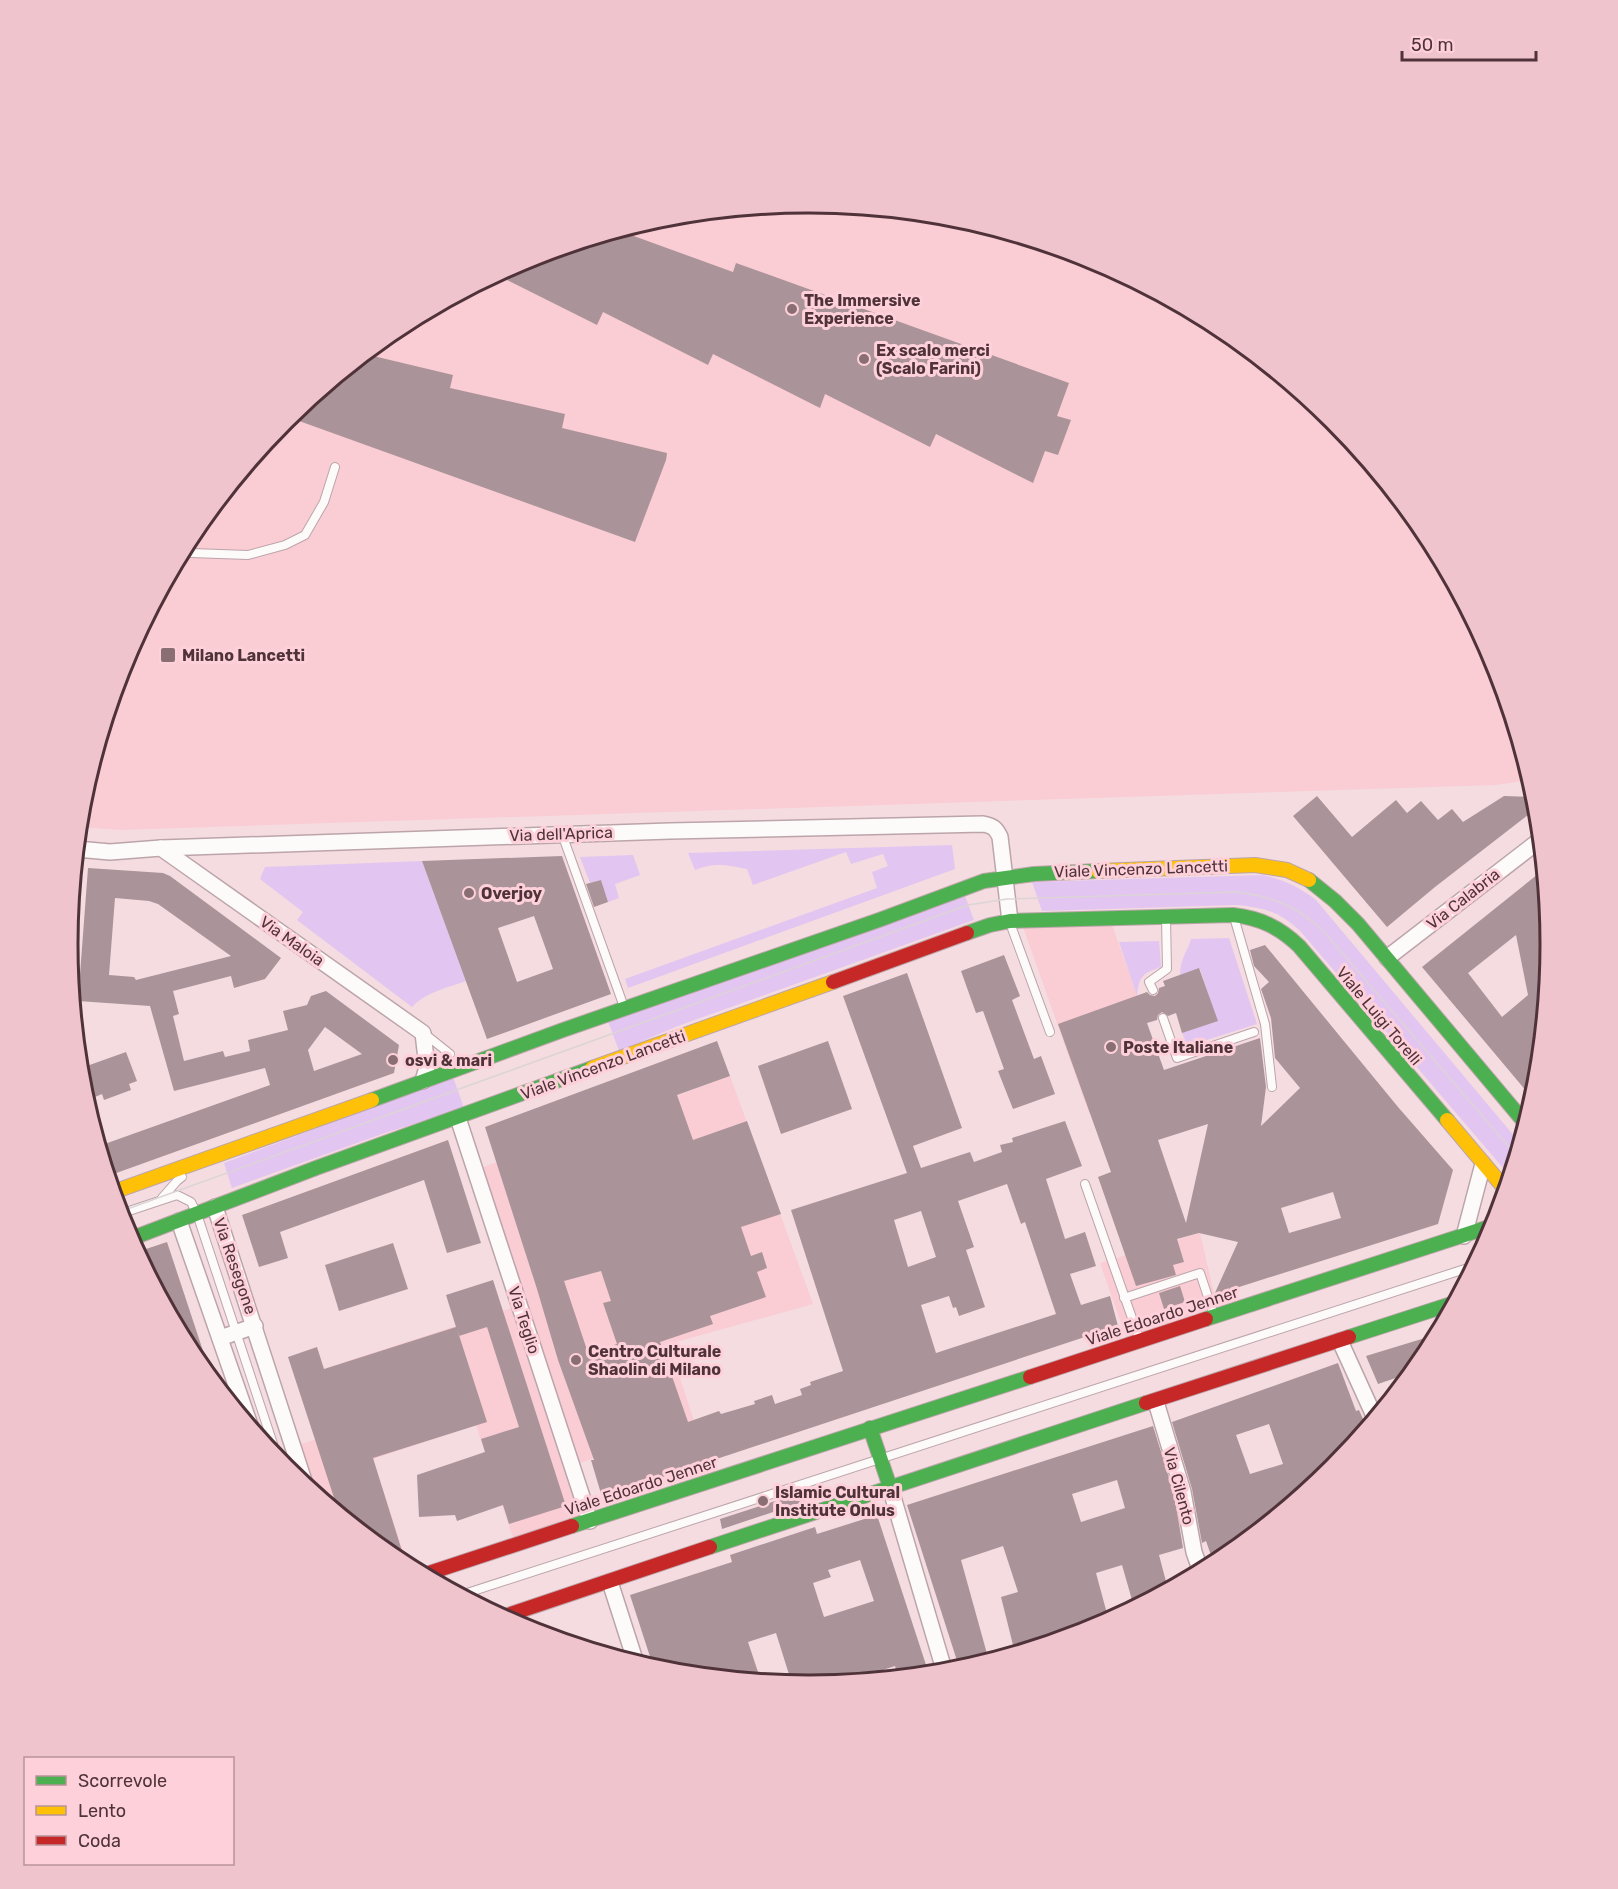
<svg xmlns="http://www.w3.org/2000/svg" width="1618" height="1889" font-family="Rubik,sans-serif">
  <rect width="100%" height="100%" fill="#f4dce0"/>
  <g fill="#faccd4">
    <path d="M809,203L954,217L1093,260L1221,328L1334,420L1426,533L1494,661L1530,780L1496,785L359,822L121,830L79,827L82,799L124,660L193,532L285,420L397,328L526,259L665,217Z"/>
    <path d="M1112,925L1147,1023L1143,1097L1089,1113L1023,927Z"/>
    <path d="M730,1076L813,1304L669,1344L695,1424L577,1464L478,1169Z"/>
    <path d="M1200,1233L1218,1311L1127,1340L1100,1263Z"/>
    <path d="M515,1307L586,1518L514,1541L476,1425L373,1459L408,1567L397,1561L313,1492L298,1445L362,1425L342,1363Z"/>
  </g>
  <g fill="#e3c5f1">
    <path d="M952,845L955,869L628,988L625,979L877,888L872,872L888,866L883,854L851,864L846,852L753,885L747,869C726,865 715,862 695,870L688,853Z"/>
    <path d="M633,855L640,875L615,884L619,898L608,902L601,880L590,883L580,857Z"/>
    <path d="M422,861L466,981C447,988 426,992 412,1007L297,920L303,912L260,879L265,867Z"/>
    <path d="M1263,875C1284,880 1299,887 1316,900L1520,1143L1510,1176L1301,932C1280,912 1266,908 1237,905L1042,911L1032,882Z"/>
    <path d="M965,896L974,920L678,1026L619,1051L608,1021Z"/>
    <path d="M1229,938L1257,1024L1188,1046L1182,1033L1217,1020L1200,969L1180,975C1181,957 1186,955 1191,939Z"/>
    <path d="M1159,941L1161,967C1143,973 1139,976 1137,996L1119,942Z"/>
    <path d="M453,1077L464,1108L382,1134L232,1188L224,1163Z"/>
  </g>
  <g fill="#ab9499" fill-rule="evenodd">
    <path d="M620,231L733,272L736,263L1069,383L1057,416L1071,420L1058,455L1045,451L1033,483L936,434L930,447L825,394L820,408L713,354L708,365L603,312L597,325L497,275L526,259Z"/>
    <path d="M365,354L453,375L450,388L565,414L562,428L667,453L666,460L635,542L288,417Z"/>
    <path d="M1317,796L1352,837L1396,800L1407,813L1421,801L1438,820L1452,809L1463,822L1504,796L1535,797L1537,808L1435,887L1387,927L1293,816Z"/>
    <path d="M562,856L611,994L487,1039L422,861ZM534,916L553,969L517,982L498,928Z"/>
    <path d="M88,868L163,873L170,876L281,958L265,979L234,988L231,976L173,991L179,1014L173,1016L184,1061L223,1051L225,1057L250,1051L248,1040L288,1030L283,1011L307,1005L311,996L326,991L399,1045L394,1073L108,1176L99,1146L270,1085L265,1068L174,1091L150,1006L78,1001ZM115,898L149,901L158,904L231,956L136,980L134,977L109,975ZM325,1027L362,1054L314,1071L308,1050Z"/>
    <path d="M1543,870L1550,945L1536,1089L1533,1099L1422,967ZM1516,935L1528,995L1502,1017L1468,973Z"/>
    <path d="M601,880L608,902L594,907L586,884Z"/>
    <path d="M1265,945L1398,1107L1453,1170L1438,1224L1214,1295L1238,1242L1199,1233L1177,1239L1184,1262L1173,1265L1176,1275L1136,1286L1098,1177L1111,1172L1058,1024L1147,992L1150,995L1155,996L1158,993L1159,988L1165,986L1163,981L1199,968L1218,1021L1182,1033L1176,1013L1168,1016L1162,1012L1158,1015L1157,1020L1147,1023L1164,1070L1260,1038L1266,1087L1261,1126L1300,1088L1275,1058L1271,1018L1261,989L1269,982L1254,966L1250,950ZM1208,1124L1186,1223L1158,1140ZM1333,1192L1341,1218L1289,1233L1281,1208Z"/>
    <path d="M1004,955L1020,996L1012,1000L1034,1059L1041,1056L1055,1094L1013,1109L998,1071L1004,1069L983,1011L976,1013L961,971Z"/>
    <path d="M907,973L962,1128L913,1146L921,1168L970,1152L974,1162L1002,1152L1000,1145L1013,1142L1012,1138L1065,1121L1082,1166L1046,1179L1065,1239L1085,1232L1096,1266L1070,1274L1081,1305L1110,1296L1118,1326L602,1497L591,1460H594L558,1360L537,1289L485,1127L717,1041L730,1076L677,1095L693,1140L747,1121L781,1214L741,1227L751,1256L762,1252L767,1268L757,1272L766,1297L710,1316L713,1324L660,1342L688,1422L719,1411L721,1414L755,1404L754,1401L772,1395L775,1404L802,1395L800,1389L811,1385L810,1382L843,1371L791,1210L907,1173L843,996ZM1007,1184L1021,1224L1025,1222L1056,1314L936,1353L921,1305L949,1296L953,1308L956,1307L959,1316L985,1307L966,1250L974,1247L958,1201ZM921,1211L936,1257L908,1267L894,1220ZM601,1271L611,1301L603,1303L617,1344L588,1353L564,1281Z"/>
    <path d="M828,1041L852,1109L781,1134L758,1066Z"/>
    <path d="M126,1052L137,1081L129,1084L131,1090L104,1100L102,1094L95,1097L84,1067Z"/>
    <path d="M448,1140L481,1243L447,1253L424,1180L280,1232L288,1258L259,1267L242,1215Z"/>
    <path d="M167,1242L211,1375L209,1376L192,1356L137,1252Z"/>
    <path d="M393,1243L408,1289L339,1311L325,1265Z"/>
    <path d="M493,1280L566,1506L509,1524L503,1505L457,1521L455,1515L419,1517L417,1475L485,1452L481,1439L519,1427L487,1327L459,1336L457,1329L487,1422L373,1458L407,1567L397,1561L339,1513L288,1357L317,1347L324,1369L456,1327L446,1295Z"/>
    <path d="M1180,1286L1185,1302L1164,1309L1159,1293Z"/>
    <path d="M1438,1334L1425,1357L1413,1372L1378,1384L1366,1356Z"/>
    <path d="M1338,1363L1356,1411L1359,1410L1367,1428L1334,1468L1307,1480L1310,1488L1223,1559L1214,1564L1206,1541L1202,1543L1192,1489L1172,1422ZM1269,1424L1283,1464L1250,1474L1236,1435Z"/>
    <path d="M1153,1426L1174,1494L1183,1548L1159,1555L1168,1589L1134,1607L1122,1565L1096,1573L1109,1621L1092,1630L1015,1653L1001,1597L1018,1592L1003,1546L961,1560L989,1661L960,1670L907,1505ZM1117,1480L1125,1508L1081,1522L1072,1494Z"/>
    <path d="M803,1492L806,1501L722,1529L720,1519Z"/>
    <path d="M877,1515L929,1674L898,1677L895,1666L843,1683L809,1686L792,1684L776,1633L748,1642L761,1681L664,1672L654,1669L630,1595L732,1562L730,1555L815,1527L817,1534ZM860,1560L874,1601L824,1617L813,1583L831,1577L828,1570Z"/>
  </g>
  <g fill="none" stroke-linecap="round" stroke-linejoin="round">
    <g stroke="#bca5aa" stroke-width="10">
      <g id="lane">
        <path d="M191,553L248,555L285,545L305,535L324,502L335,467"/>
        <path d="M562,834L624,1007"/>
        <path d="M1234,917L1265,1024L1272,1087"/>
        <path d="M1010,923L1050,1032"/>
        <path d="M1153,990L1149,982L1167,969L1166,918"/>
        <path d="M1163,1018L1177,1058L1254,1032"/>
        <path d="M425,1034L450,1054"/>
        <path d="M1085,1184L1139,1338"/>
        <path d="M162,1198L177,1181L182,1177"/>
        <path d="M120,1214L177,1195L191,1202L197,1214L279,1462"/>
        <path d="M1124,1298L1200,1273L1214,1315"/>
        <path d="M461,1595L1474,1266"/>
      </g>
    </g>
    <g stroke="#bca5aa" stroke-width="18">
      <g id="street">
        <path d="M161,848L423,1033L427,1067L423,1081"/>
        <path d="M77,849L110,852L161,848L670,831L983,824C993,826 996,828 1000,837L1010,921"/>
        <path d="M1387,958L1540,840"/>
        <path d="M458,1118L590,1521"/>
        <path d="M215,1207L306,1487"/>
        <path d="M179,1221L251,1428"/>
        <path d="M1464,1236L1483,1164"/>
        <path d="M220,1338L255,1326"/>
        <path d="M1340,1341L1375,1418"/>
        <path d="M1156,1402L1183,1492L1194,1552L1201,1572"/>
        <path d="M890,1487L945,1673"/>
        <path d="M610,1582L636,1663"/>
      </g>
    </g>
    <g stroke="#bca5aa" stroke-width="16">
      <g id="fast">
        <path d="M1309,880L1335,901L1358,924L1526,1124"/>
        <path d="M967,933L990,925L1010,921L1233,915C1260,918 1279,927 1299,946L1447,1120"/>
        <path d="M372,1100L563,1030L879,920L984,881L1034,874L1098,871"/>
        <path d="M130,1239L316,1168L592,1068"/>
        <path d="M1206,1319L1495,1225"/>
        <path d="M1349,1337L1454,1303"/>
        <path d="M870,1428L890,1487"/>
        <path d="M572,1526L1030,1377"/>
        <path d="M710,1547L1146,1403"/>
      </g>
    </g>
    <g stroke="#bca5aa" stroke-width="16">
      <g id="slow">
        <path d="M1098,871L1255,865L1287,870L1309,880"/>
        <path d="M592,1068L833,982"/>
        <path d="M1447,1120L1506,1190"/>
        <path d="M113,1192L372,1100"/>
      </g>
    </g>
    <g stroke="#bca5aa" stroke-width="16">
      <g id="jam">
        <path d="M833,982L967,933"/>
        <path d="M1030,1377L1206,1319"/>
        <path d="M1146,1403L1349,1337"/>
        <path d="M423,1575L572,1526"/>
        <path d="M502,1617L710,1547"/>
      </g>
    </g>
    <use href="#lane" stroke="#fdfafa" stroke-width="8"/>
    <use href="#street" stroke="#fdfafa" stroke-width="15"/>
    <use href="#fast" stroke="#4caf50" stroke-width="14"/>
    <use href="#slow" stroke="#ffc107" stroke-width="14"/>
    <use href="#jam" stroke="#c62828" stroke-width="14"/>
    <path stroke="#dcd4d6" stroke-width="1.5" d="M119,1212L968,905L1007,899L1236,892C1272,896 1300,907 1325,933L1516,1155"/>
  </g>
  <g fill="#896e74" stroke="#fed1da" stroke-width="2">
    <circle cx="792" cy="309" r="6"/>
    <circle cx="864" cy="359" r="6"/>
    <rect x="160" y="647" width="16" height="16" rx="3"/>
    <circle cx="469" cy="893" r="6"/>
    <circle cx="1111" cy="1047" r="6"/>
    <circle cx="393" cy="1060" r="6"/>
    <circle cx="576" cy="1360" r="6"/>
    <circle cx="763" cy="1501" r="6"/>
  </g>
  <g text-anchor="middle" dominant-baseline="central" stroke-width="6" stroke-linejoin="round" paint-order="stroke">
    <g font-size="16" font-weight="bold" fill="#50333a" stroke="#fed1da" text-anchor="start">
      <text x="804" y="300">The Immersive<tspan x="804" dy="18">Experience</tspan></text>
      <text x="876" y="350">Ex scalo merci<tspan x="876" dy="18">(Scalo Farini)</tspan></text>
      <text x="182" y="655">Milano Lancetti</text>
      <text x="481" y="893">Overjoy</text>
      <text x="1123" y="1047">Poste Italiane</text>
      <text x="405" y="1060">osvi &amp; mari</text>
      <text x="588" y="1351">Centro Culturale<tspan x="588" dy="18">Shaolin di Milano</tspan></text>
      <text x="775" y="1492">Islamic Cultural<tspan x="775" dy="18">Institute Onlus</tspan></text>
    </g>
    <g font-size="16" fill="#50333a" stroke="#fed1da">
      <text transform="translate(561 834) rotate(-2)">Via dell'Aprica</text>
      <text transform="translate(1141 869) rotate(-2)">Viale Vincenzo Lancetti</text>
      <text transform="translate(1463 899) rotate(-38)">Via Calabria</text>
      <text transform="translate(292 941) rotate(35)">Via Maloia</text>
      <text transform="translate(1379 1016) rotate(50)">Viale Luigi Torelli</text>
      <text transform="translate(603 1065) rotate(-20)">Viale Vincenzo Lancetti</text>
      <text transform="translate(235 1266) rotate(71)">Via Resegone</text>
      <text transform="translate(1162 1316) rotate(-18)">Viale Edoardo Jenner</text>
      <text transform="translate(524 1320) rotate(72)">Via Teglio</text>
      <text transform="translate(641 1486) rotate(-18)">Viale Edoardo Jenner</text>
      <text transform="translate(1179 1486) rotate(75)">Via Cilento</text>
    </g>
  </g>
  <path d="M0 0H1618V1889H0ZM78 944a731 731 0 1 1 1462 0a731 731 0 1 1-1462 0Z" fill="#f0c4cd" fill-rule="evenodd"/>
  <path fill="none" stroke="#50333a" stroke-width="3" d="M78 944a731 731 0 1 1 1462 0a731 731 0 1 1-1462 0Z"/>
  <rect x="24" y="1757" width="210" height="108" fill="#fed1da" stroke="#b8929a" stroke-width="1.5"/>
  <rect x="36" y="1776" width="30" height="9" fill="#4caf50" stroke="#b8929a" stroke-width="1.5"/>
  <text x="78" y="1787" font-size="18" fill="#50333a">Scorrevole</text>
  <rect x="36" y="1806" width="30" height="9" fill="#ffc107" stroke="#b8929a" stroke-width="1.5"/>
  <text x="78" y="1817" font-size="18" fill="#50333a">Lento</text>
  <rect x="36" y="1836" width="30" height="9" fill="#c62828" stroke="#b8929a" stroke-width="1.5"/>
  <text x="78" y="1847" font-size="18" fill="#50333a">Coda</text>
  <path d="M1402 51v9h134v-9" fill="none" stroke="#50333a" stroke-width="3"/>
  <text x="1411" y="51" font-size="18" fill="#50333a" stroke="#fed1da" stroke-width="4.5" paint-order="stroke">50 m</text>
</svg>
